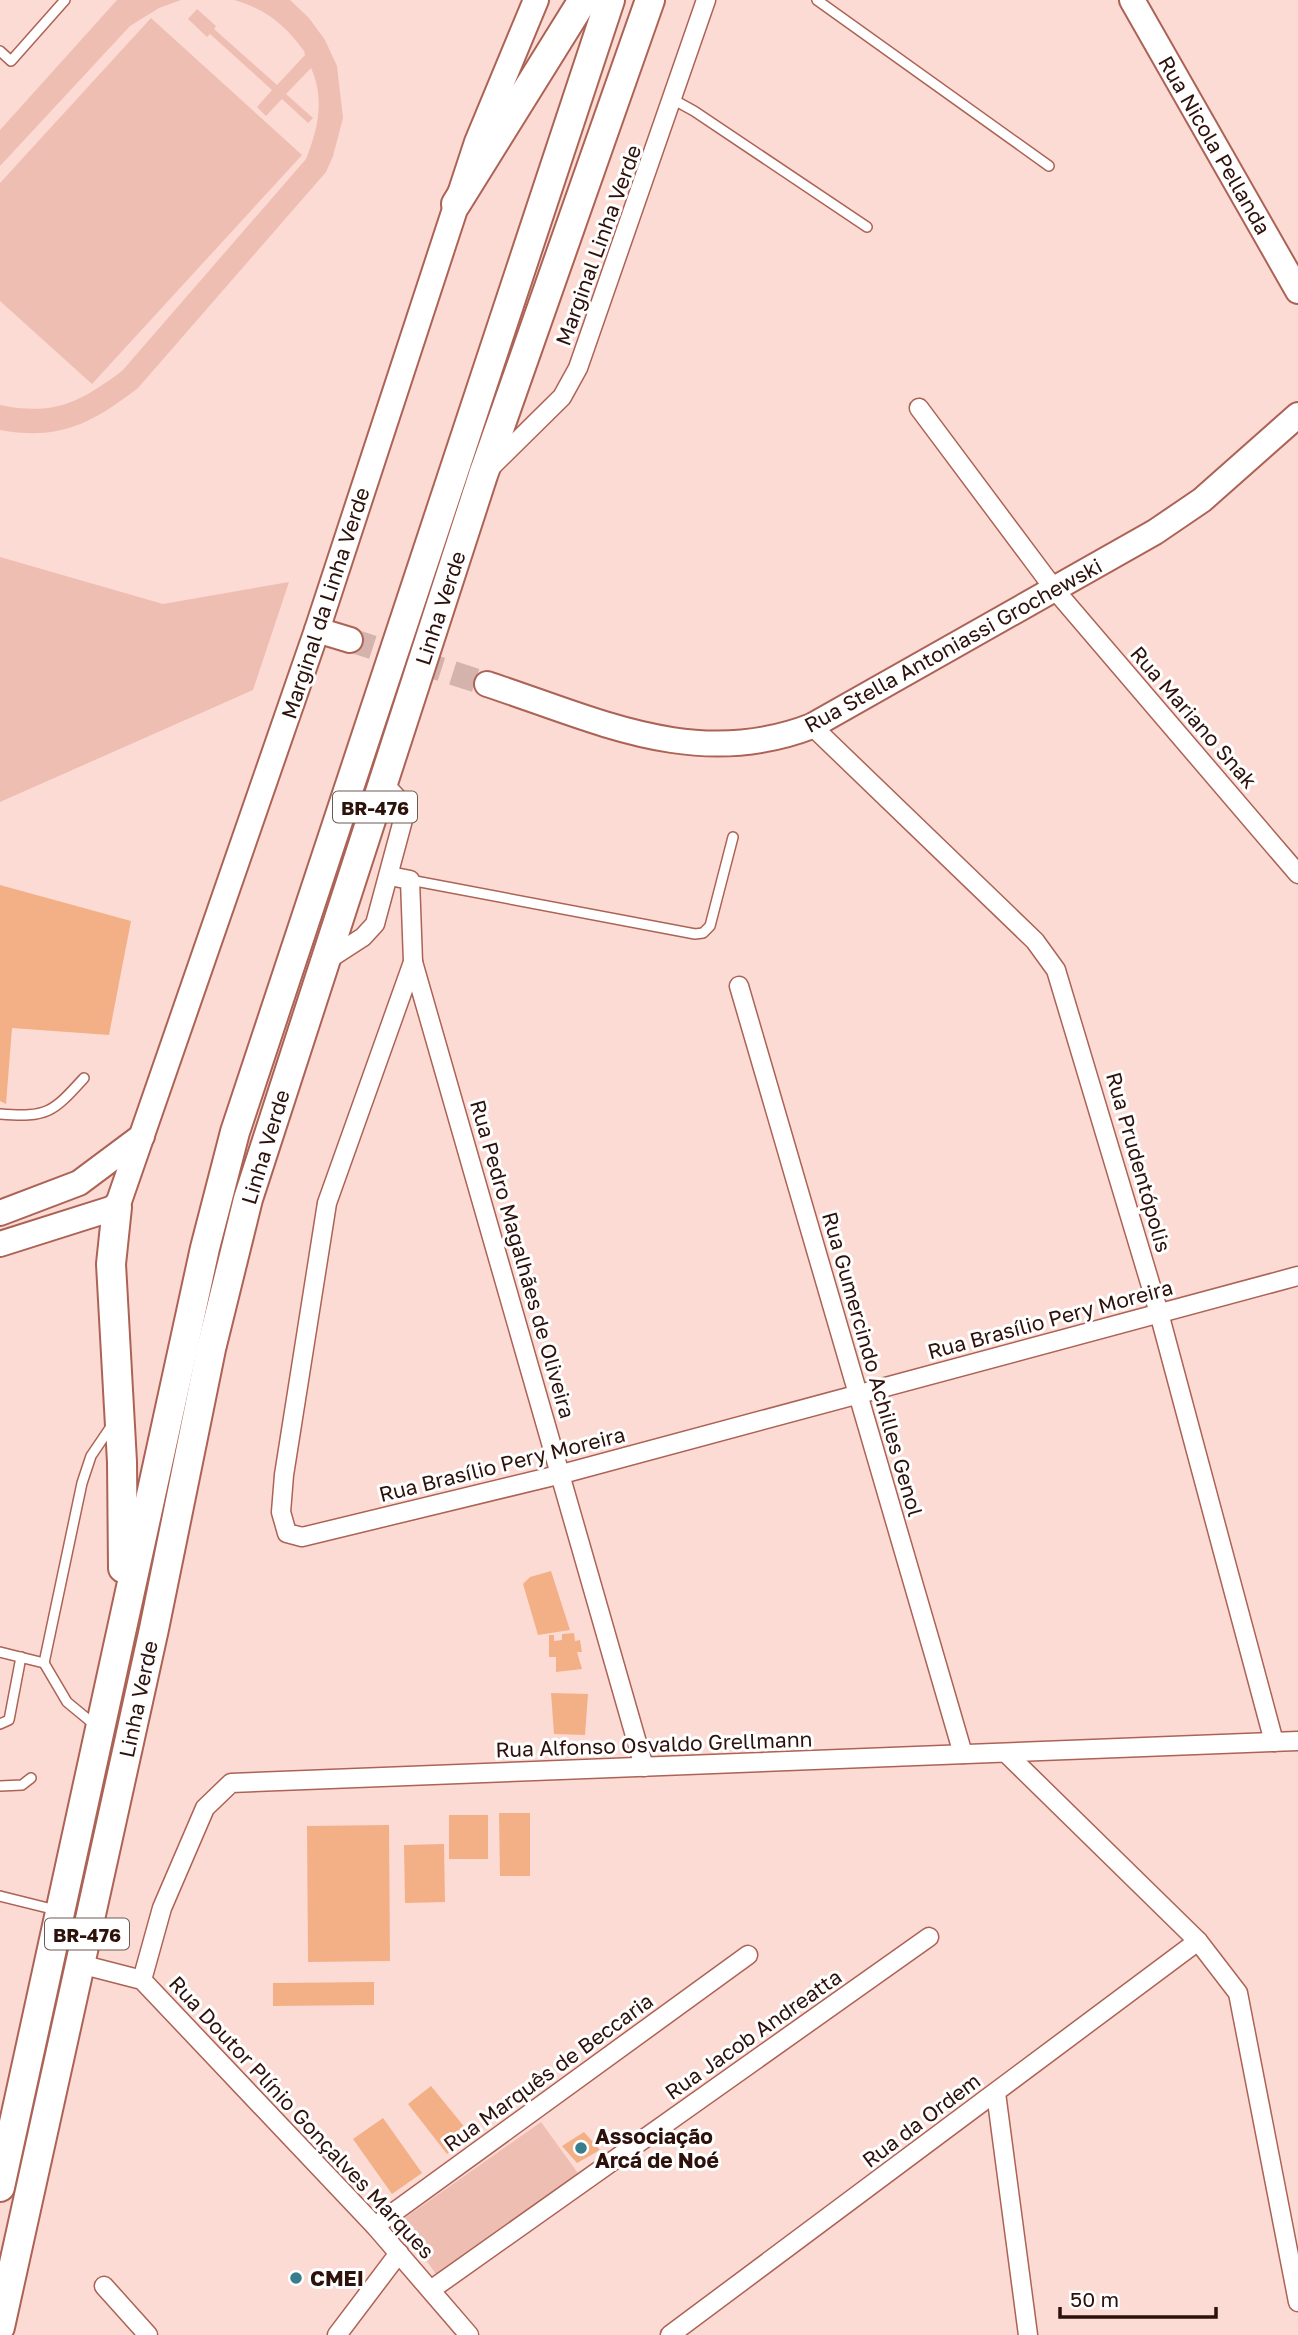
<svg xmlns="http://www.w3.org/2000/svg" width="1298" height="2335" font-family="'Golos Text',sans-serif">
  <rect width="100%" height="100%" fill="#fcdbd4"/>
  <g fill="#eebeb3">
    <path d="M117,0H181L159,8L130,26L0,166V130Z"/>
    <path d="M234,0H290L309,18L325,40L337,66L343,118L333,156L326,172L138,388C92,423 60,441 0,430V405C54,416 79,403 122,371L306,159C318,129 325,99 311,68L286,94L313,118L308,123L282,99L266,116L257,107L272,90L210,34L207,37L188,19L197,9L216,26L214,29L277,85L305,55L304,51C285,25 266,9 234,0Z"/>
    <path d="M151,18L302,155L92,384L0,301V183Z"/>
    <path d="M0,557L163,604L289,582L253,690L0,802Z"/>
    <path d="M541,2122L580,2176L438,2277L399,2222Z"/>
  </g>
  <g fill="#f3b087">
    <path d="M0,885L131,921L109,1035L12,1028L6,1104L0,1101Z"/>
    <path d="M551,1571L570,1630L538,1635L523,1584L530,1577Z"/>
    <path d="M574,1633L575,1641L580,1640L582,1652H577L582,1669L556,1672V1657H549V1635H554V1641L562,1640V1634Z"/>
    <path d="M551,1693L588,1694L585,1735L554,1734Z"/>
    <path d="M499,1813H530V1876H500Z"/>
    <rect x="449" y="1815" width="39" height="44"/>
    <path d="M389,1825L390,1961L308,1962L307,1826Z"/>
    <path d="M444,1844L445,1902L405,1903L404,1845Z"/>
    <path d="M374,1982V2005L273,2006V1983Z"/>
    <path d="M431,2086L471,2135L447,2154L408,2104Z"/>
    <path d="M383,2118L422,2173L392,2194L353,2139Z"/>
    <path d="M584,2132L600,2150L577,2163L562,2146Z"/>
  </g>
  <g fill="none" stroke-linecap="round" stroke-linejoin="round">
    <path stroke="#d3b3ac" stroke-width="24" stroke-dasharray="24 12" stroke-linecap="butt" d="M350,640L487,684"/>
    <g stroke="#ac6355" stroke-width="12">
      <g id="service">
        <path d="M817,0L1049,166"/>
        <path d="M0,51L11,61L65,0"/>
        <path d="M674,100L694,111L867,227"/>
        <path d="M410,880L695,934L703,933L710,926L733,837"/>
        <path d="M0,1114C48,1118 53,1112 84,1078"/>
        <path d="M0,1652L44,1663L82,1483L91,1456L112,1425"/>
        <path d="M44,1663L67,1702L96,1726"/>
        <path d="M0,1724L9,1720L21,1657"/>
        <path d="M0,1786L22,1785L31,1778"/>
        <path d="M0,1896L56,1910"/>
      </g>
    </g>
    <g stroke="#ac6355" stroke-width="21">
      <g id="minor">
        <path d="M919,408L1055,590L1298,874"/>
        <path d="M488,470L562,397L578,368L706,0"/>
        <path d="M812,726L1035,941L1056,970L1159,1313L1274,1742"/>
        <path d="M390,876L410,880L413,962L644,1767"/>
        <path d="M326,961L363,937L375,924L403,820L398,799L383,783"/>
        <path d="M413,962L327,1203L284,1475L281,1512L287,1533L302,1537L562,1474L1298,1276"/>
        <path d="M739,986L963,1754"/>
        <path d="M1006,1753L1198,1941L1238,1993L1298,2302"/>
        <path d="M80,1964L142,1980L375,2226L469,2335"/>
        <path d="M142,1980L162,1908L205,1808L231,1783L1298,1741"/>
        <path d="M996,2093L1028,2335"/>
        <path d="M375,2226L748,1955"/>
        <path d="M104,2286L148,2335"/>
        <path d="M432,2289L929,1937"/>
        <path d="M337,2335L399,2253"/>
        <path d="M670,2335L1198,1941"/>
      </g>
    </g>
    <g stroke="#ac6355" stroke-width="28">
      <g id="secondary">
        <path d="M1132,0L1298,291"/>
        <path d="M317,630L350,640"/>
        <path d="M487,684C597,720 696,771 812,726L1155,532L1202,500L1298,415"/>
        <path d="M0,1213L79,1183L142,1136"/>
        <path d="M0,1244L117,1207L317,630L477,142L536,0"/>
      </g>
    </g>
    <g stroke="#ac6355" stroke-width="32">
      <g id="trunk">
        <path d="M456,204L583,0"/>
        <path d="M117,1207L111,1264L122,1462L123,1568"/>
        <path d="M0,2187L205,1248L235,1132L610,0"/>
        <path d="M0,2327L154,1629L211,1349L248,1199L483,475L650,0"/>
      </g>
    </g>
    <use href="#service" stroke="#fff" stroke-width="9"/>
    <use href="#minor" stroke="#fff" stroke-width="18"/>
    <use href="#secondary" stroke="#fff" stroke-width="24"/>
    <use href="#trunk" stroke="#fff" stroke-width="28"/>
  </g>
  <g fill="#387d8b" stroke="#fff" stroke-width="2.5">
    <circle cx="581" cy="2148" r="7"/>
    <circle cx="296" cy="2278" r="7"/>
  </g>
  <g text-anchor="middle" dominant-baseline="central" stroke-width="6" stroke-linejoin="round" paint-order="stroke">
    <g fill="#fff" stroke="#6c5854" stroke-width="2">
      <rect x="333" y="791.5" width="84" height="31" rx="5"/>
      <rect x="45" y="1918.5" width="84" height="31" rx="5"/>
    </g>
    <g font-size="19" font-weight="bold" fill="#2d110b">
      <text x="375" y="807">BR-476</text>
      <text x="87" y="1934">BR-476</text>
    </g>
    <g font-size="21" fill="#2d110b" stroke="#fff">
      <text transform="translate(1215 145) rotate(60)">Rua Nicola Pellanda</text>
      <text transform="translate(598 245) rotate(-70)">Marginal Linha Verde</text>
      <text transform="translate(325 603) rotate(-72)">Marginal da Linha Verde</text>
      <text transform="translate(440 608) rotate(-72)">Linha Verde</text>
      <text transform="translate(953 645) rotate(-29)">Rua Stella Antoniassi Grochewski</text>
      <text transform="translate(1194 717) rotate(49)">Rua Mariano Snak</text>
      <text transform="translate(265 1147) rotate(-73)">Linha Verde</text>
      <text transform="translate(1139 1162) rotate(74)">Rua Prudentópolis</text>
      <text transform="translate(523 1259) rotate(74)">Rua Pedro Magalhães de Oliveira</text>
      <text transform="translate(1050 1319) rotate(-15)">Rua Brasílio Pery Moreira</text>
      <text transform="translate(873 1364) rotate(74)">Rua Gumercindo Achilles Genol</text>
      <text transform="translate(502 1464) rotate(-14)">Rua Brasílio Pery Moreira</text>
      <text transform="translate(138 1699) rotate(-78)">Linha Verde</text>
      <text transform="translate(654 1744) rotate(-2)">Rua Alfonso Osvaldo Grellmann</text>
      <text transform="translate(753 2034) rotate(-35)">Rua Jacob Andreatta</text>
      <text transform="translate(548 2072) rotate(-36)">Rua Marquês de Beccaria</text>
      <text transform="translate(302 2117) rotate(47)">Rua Doutor Plínio Gonçalves Marques</text>
      <text transform="translate(921 2120) rotate(-37)">Rua da Ordem</text>
    </g>
    <g font-size="21" font-weight="bold" fill="#2d110b" stroke="#fff" text-anchor="start">
      <text x="595" y="2136">Associação<tspan x="595" dy="24">Arcá de Noé</tspan></text>
      <text x="310" y="2278">CMEI</text>
    </g>
  </g>
  <path d="M1060 2307v10h156v-10" fill="none" stroke="#2d110b" stroke-width="3.5"/>
  <text x="1070" y="2307" font-size="21" fill="#2d110b" stroke="#ffffff" stroke-width="5" paint-order="stroke">50 m</text>
</svg>
